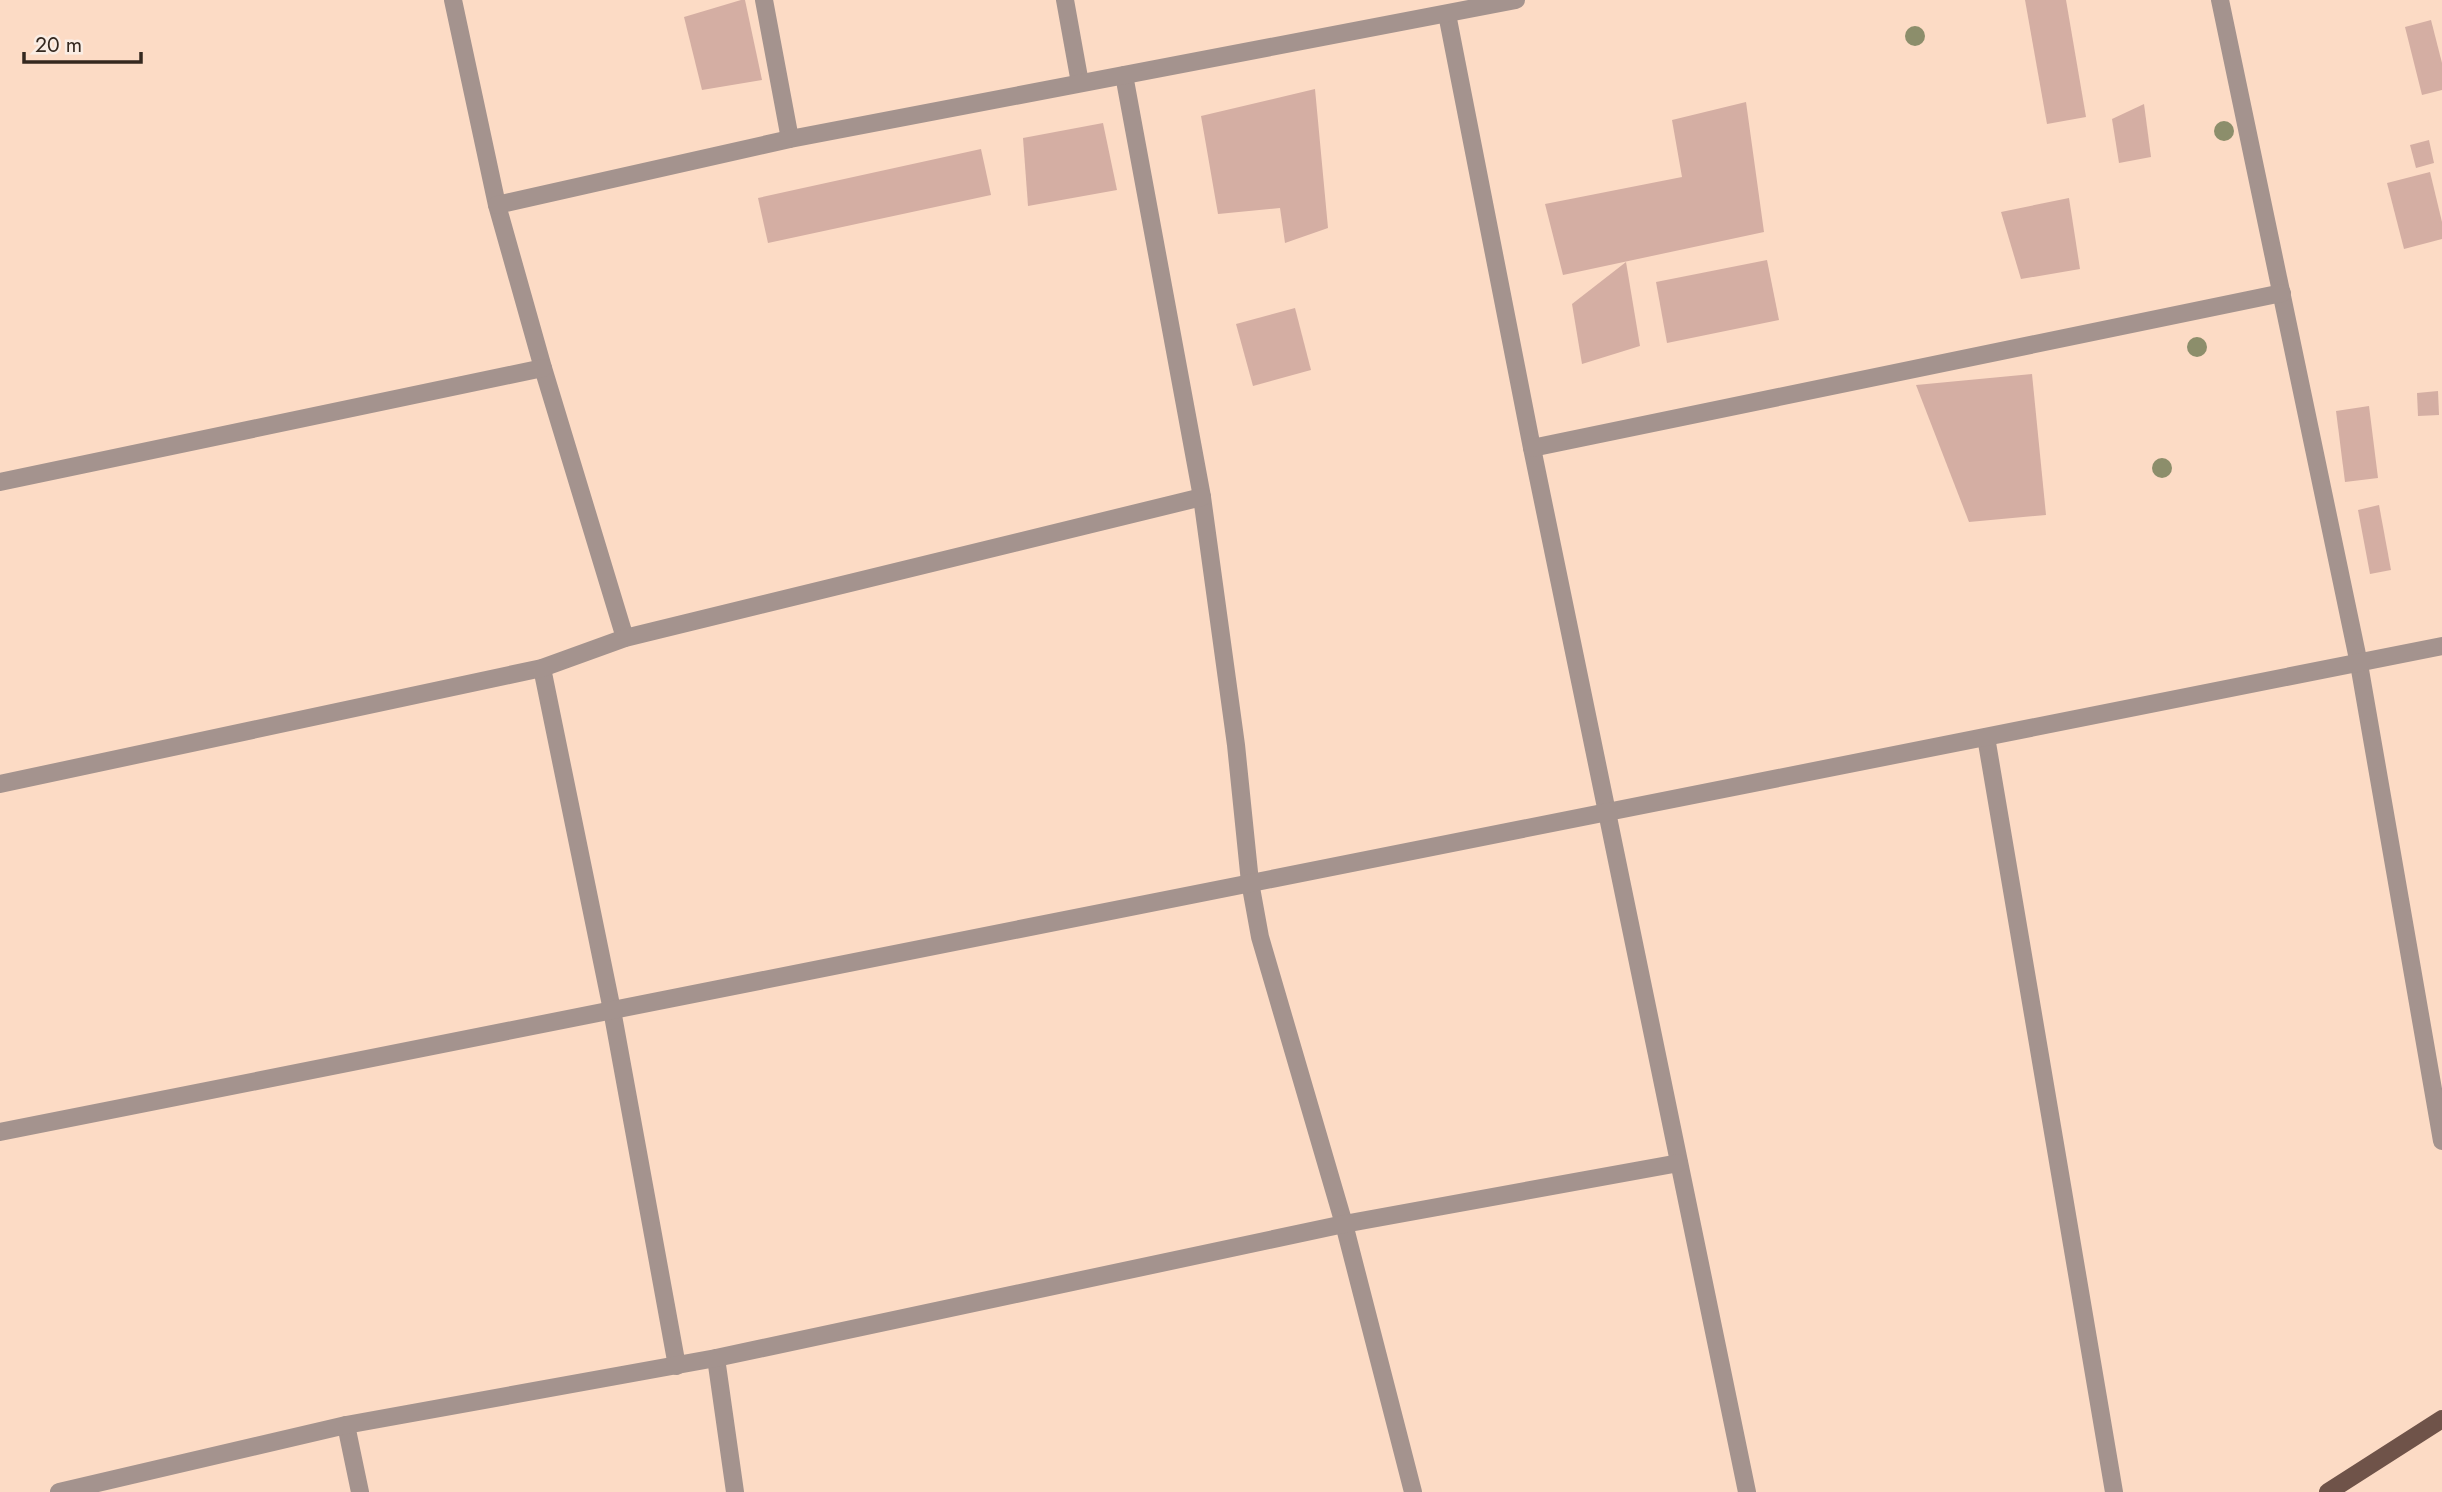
<svg xmlns="http://www.w3.org/2000/svg" width="2442" height="1492" font-family="Jost,sans-serif">
  <rect width="100%" height="100%" fill="#fcdbc5"/>
  <g fill="#d4aea3">
    <path d="M741,0H745L762,80L702,90L684,17Z"/>
    <path d="M2025,0H2066L2086,117L2047,124Z"/>
    <path d="M2431,20L2442,63V90L2422,95L2405,27Z"/>
    <path d="M1315,89L1328,228L1285,243L1280,208L1218,214L1201,116Z"/>
    <path d="M1746,102L1764,232L1563,275L1545,204L1682,177L1672,120Z"/>
    <path d="M2144,104L2151,157L2119,163L2112,119Z"/>
    <path d="M1103,123L1117,190L1028,206L1023,138Z"/>
    <path d="M2429,140L2434,163L2416,168L2410,145Z"/>
    <path d="M981,149L991,195L768,243L758,198Z"/>
    <path d="M2430,172L2442,222V239L2404,249L2387,183Z"/>
    <path d="M2069,198L2080,269L2021,279L2001,212Z"/>
    <path d="M1767,260L1779,320L1667,343L1656,282Z"/>
    <path d="M1626,262L1640,346L1582,364L1572,304Z"/>
    <path d="M1295,308L1311,370L1253,386L1236,324Z"/>
    <path d="M2032,374L2046,515L1969,522L1916,385Z"/>
    <path d="M2438,391L2439,415L2418,416L2417,393Z"/>
    <path d="M2369,406L2378,478L2345,482L2336,411Z"/>
    <path d="M2379,505L2391,570L2370,574L2358,510Z"/>
  </g>
  <g fill="none" stroke-linecap="round" stroke-linejoin="round">
    <g stroke="#a4938e" stroke-width="18">
      <path d="M453,0L497,205L543,368L625,638"/>
      <path d="M764,0L790,139"/>
      <path d="M1065,0L1080,83"/>
      <path d="M2220,0L2359,664L2442,1141"/>
      <path d="M1447,14L1532,448L1747,1492"/>
      <path d="M1124,75L1202,497L1236,745L1250,882L1260,937L1344,1224L1413,1492"/>
      <path d="M497,205L790,139L1516,0"/>
      <path d="M1532,448L2282,293"/>
      <path d="M0,482L543,368"/>
      <path d="M542,668L612,1010L677,1366"/>
      <path d="M1986,737L2114,1492"/>
      <path d="M0,784L542,668L625,638L1202,497"/>
      <path d="M0,1132L2442,646"/>
      <path d="M716,1358L735,1492"/>
      <path d="M346,1425L360,1492"/>
      <path d="M59,1492L346,1425L716,1358L1344,1224L1679,1163"/>
    </g>
    <path stroke="#6f5349" stroke-width="18" d="M2328,1492L2442,1419"/>
  </g>
  <g fill="#8c8e6b">
    <circle cx="1915" cy="36" r="10"/>
    <circle cx="2224" cy="131" r="10"/>
    <circle cx="2197" cy="347" r="10"/>
    <circle cx="2162" cy="468" r="10"/>
  </g>
  <path d="M24 52v10h117v-10" fill="none" stroke="#34281f" stroke-width="3.5"/>
  <text x="35" y="52" font-size="21" fill="#34281f" stroke="#faede4" stroke-width="5" paint-order="stroke">20 m</text>
</svg>
